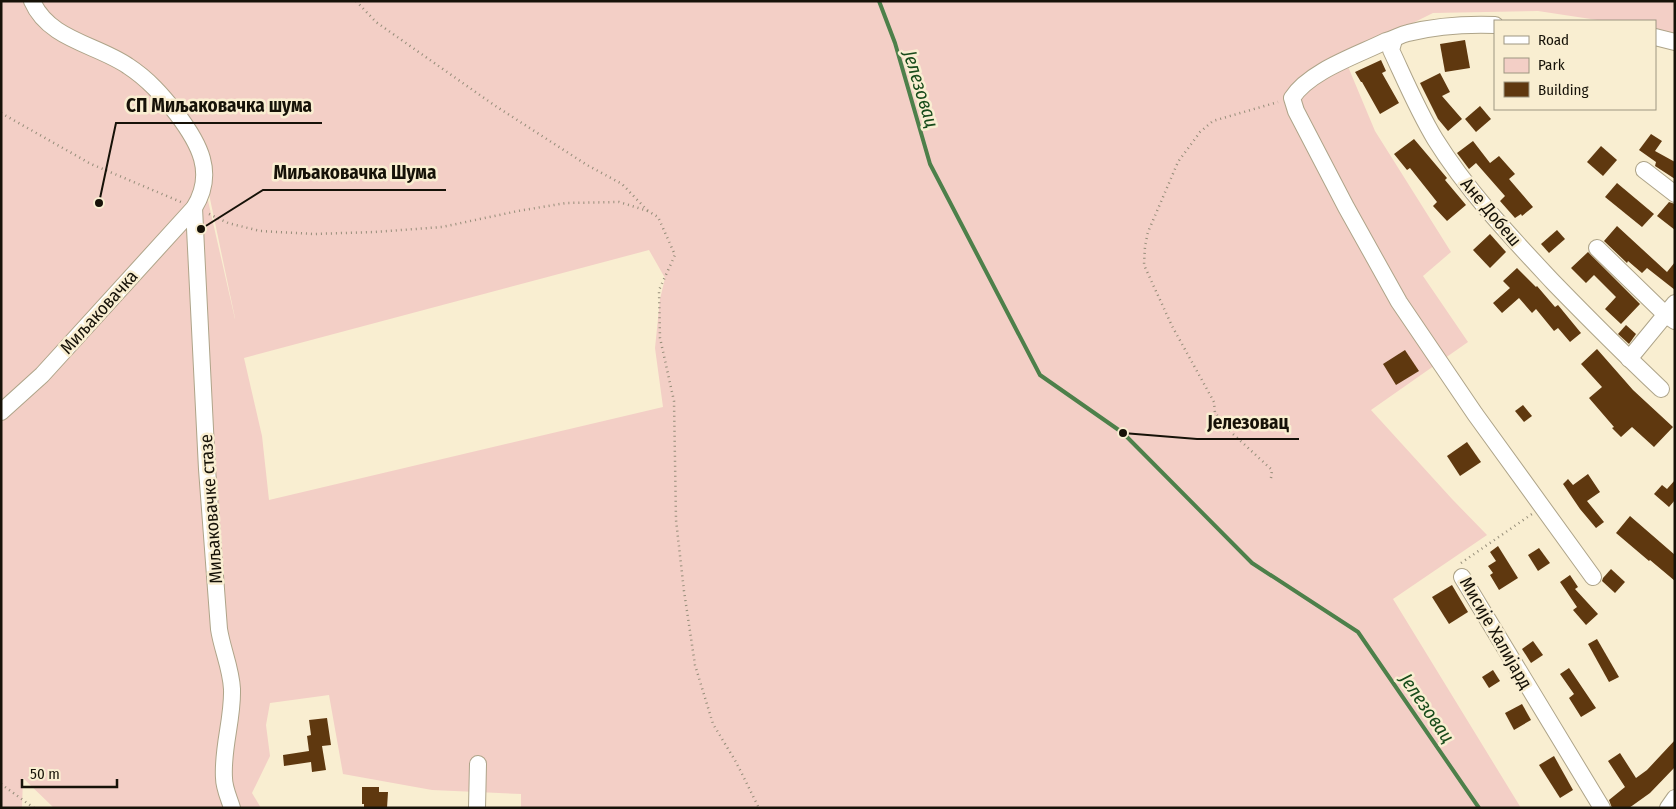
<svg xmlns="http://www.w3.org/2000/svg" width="1676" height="809" font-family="'Fira Sans Condensed',sans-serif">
  <rect width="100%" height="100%" fill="#f9eed1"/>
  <path fill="#f3cfc6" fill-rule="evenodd" d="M1,1H1675V33L1655,30V21H1604L1538,11L1433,13L1344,57L1375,131L1451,252L1423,276L1468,342L1371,410L1452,499L1487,535L1393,599L1521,808H521V794L432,790L343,774L329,695L270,703L266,725L270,756L252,793L261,808H54L23,778L22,808H1ZM204,170L235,318V319L204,183ZM649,250L665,278L660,299L655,348L663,407L269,500L262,436L244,358Z"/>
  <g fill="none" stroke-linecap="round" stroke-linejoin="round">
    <path stroke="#4d804a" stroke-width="4" d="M879,1L895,43L930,164L1040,375L1123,433L1252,563L1358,632L1479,808"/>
  </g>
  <g fill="#5f380f">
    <path d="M1465,40L1470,68L1445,72L1440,44Z"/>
    <path d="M1381,60L1386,71L1382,73L1399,103L1380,114L1362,82H1361L1355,72Z"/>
    <path d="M1440,73L1450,92L1442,96L1462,119L1448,131L1438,119L1420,83Z"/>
    <path d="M1480,106L1491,119L1476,132L1465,119Z"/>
    <path d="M1651,134L1662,141L1655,151L1675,162V179L1655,166L1656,162L1639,150Z"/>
    <path d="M1414,139L1447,178L1445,180L1466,205L1447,221L1433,206L1437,202L1410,168L1407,170L1394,154Z"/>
    <path d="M1473,141L1490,163L1499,156L1515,174L1509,179L1533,207L1522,216L1521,214L1515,218L1500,201L1505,196L1476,163L1469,169L1457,153Z"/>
    <path d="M1601,146L1617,160L1603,176L1587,162Z"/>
    <path d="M1617,183L1654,214L1642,227L1605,197Z"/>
    <path d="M1669,202L1675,204V230L1657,216Z"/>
    <path d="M1617,226L1667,272L1675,262V290L1647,268L1642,273L1628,261L1627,263L1604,241Z"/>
    <path d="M1557,230L1565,239L1549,253L1541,244Z"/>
    <path d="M1490,234L1506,252L1490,268L1473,250Z"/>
    <path d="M1588,252L1640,304L1621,324L1605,309L1616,297L1594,275L1586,283L1571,268Z"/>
    <path d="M1517,268L1536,287L1537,286L1555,307L1558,305L1581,333L1570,342L1558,328L1554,331L1536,309L1532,313L1519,298L1502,313L1493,303L1510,288L1503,281Z"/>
    <path d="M1626,325L1636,334L1629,344L1618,334Z"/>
    <path d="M1597,349L1633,390L1673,427L1654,447L1632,427L1621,437L1612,428L1614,427L1589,398L1602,387L1581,364Z"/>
    <path d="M1405,350L1419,371L1396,385L1383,364Z"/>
    <path d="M1523,405L1532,416L1524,422L1515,411Z"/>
    <path d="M1467,442L1481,462L1460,476L1447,456Z"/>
    <path d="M1588,474L1600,492L1587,501L1604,522L1596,528L1580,509L1563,484L1568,479L1573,485Z"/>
    <path d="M1675,480V500L1669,507L1654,494L1662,485L1667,489Z"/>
    <path d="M1630,516L1675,555V581L1650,560L1649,561L1616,533Z"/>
    <path d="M1498,546L1518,578L1499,590L1490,575L1493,573L1488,566L1496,561L1490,552Z"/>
    <path d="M1539,548L1550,563L1538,571L1528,555Z"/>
    <path d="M1611,569L1625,582L1615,593L1602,581L1603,578Z"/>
    <path d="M1570,575L1578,587L1575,589L1598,614L1586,625L1573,610L1577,607L1560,582Z"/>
    <path d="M1452,585L1468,612L1449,624L1432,597Z"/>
    <path d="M1597,639L1619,677L1609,682L1588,644Z"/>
    <path d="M1533,641L1543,655L1531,663L1522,649Z"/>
    <path d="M1569,668L1596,708L1581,717L1569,698L1574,694L1560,674Z"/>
    <path d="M1493,670L1500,681L1489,688L1482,677Z"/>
    <path d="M1522,704L1531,720L1514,730L1505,713Z"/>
    <path d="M327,718L331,745L322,746L326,770L312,772L311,762L284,766L283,755L309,751L307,736L311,735L309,720Z"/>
    <path d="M1675,740V767L1650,793L1629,808H1612L1609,800L1625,787L1608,761L1620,753L1636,778L1647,770Z"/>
    <path d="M1554,756L1573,790L1560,798L1539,765Z"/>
    <path d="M362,787H379V792H388L387,808H364V804H362Z"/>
  </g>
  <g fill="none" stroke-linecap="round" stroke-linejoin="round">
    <g stroke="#aea489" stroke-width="18">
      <g id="minor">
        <path d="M1495,25C1466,24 1436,26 1408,33C1399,35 1395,39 1386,41C1358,55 1309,71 1292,98L1296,111L1346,207L1399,302L1475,414L1593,577"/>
        <path d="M1655,37L1675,42"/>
        <path d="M1394,40L1391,50C1405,80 1418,111 1435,139C1468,192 1511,237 1553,282C1588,318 1624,354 1661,389"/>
        <path d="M1644,170L1675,194"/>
        <path d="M194,208L207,469L219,629C222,649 231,668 232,689C233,719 222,748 224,778C224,788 229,798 232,808"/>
        <path d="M1597,248L1666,315L1675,321"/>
        <path d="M1629,359L1675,303"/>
        <path d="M1,412L42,375L194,208C216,173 199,143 177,114C162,95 148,79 128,66C96,44 49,40 32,1"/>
        <path d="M1462,577L1602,808"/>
        <path d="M477,808L478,764"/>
        <path d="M1668,808L1675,798"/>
      </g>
    </g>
    <g stroke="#958d79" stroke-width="2.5" stroke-dasharray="1 4" stroke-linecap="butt">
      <path d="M356,1L376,22L494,105L587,165L622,184L648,211"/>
      <path d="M1,113L91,164L181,202"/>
      <path d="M209,214L228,223L260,231L314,234L375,232L442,227L518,211L566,203L619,202L648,211L658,217L675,255L659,290L660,338L674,401L676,520L684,591L695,665L713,724L736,762L759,808"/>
      <path d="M1271,478L1272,470L1232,433L1215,413L1214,402L1172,326L1144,265L1145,246L1148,232L1178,162L1200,132L1213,121L1278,102"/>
      <path d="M1461,563L1532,514"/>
      <path d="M1,784L34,808"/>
    </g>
    <use href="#minor" stroke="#fff" stroke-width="16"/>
  </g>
  <g text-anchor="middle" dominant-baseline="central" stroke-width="5" stroke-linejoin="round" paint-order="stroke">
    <g font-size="18" fill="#161208" stroke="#f9eed1">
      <text transform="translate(1491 212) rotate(50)">Ане Добеш</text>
      <text transform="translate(99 312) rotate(-48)">Миљаковачка</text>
      <text transform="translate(211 509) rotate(-94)">Миљаковачке стазе</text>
      <text transform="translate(1496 633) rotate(60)">Мисије Халијард</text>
    </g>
    <g font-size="19" font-style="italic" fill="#174b1a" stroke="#f9eed1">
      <text transform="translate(921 89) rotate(73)">Јелезовац</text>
      <text transform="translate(1427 708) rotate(55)">Јелезовац</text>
    </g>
  </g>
  <path fill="none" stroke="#161208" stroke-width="2" d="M99 203L116 123H322M201 229L263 190H446M1123 433L1197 439H1299"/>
  <g fill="#161208" stroke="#f9eed1" stroke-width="2">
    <circle cx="99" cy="203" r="5"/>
    <circle cx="201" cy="229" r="5"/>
    <circle cx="1123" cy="433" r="5"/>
  </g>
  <g font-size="19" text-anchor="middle" font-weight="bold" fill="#161208" stroke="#f9eed1" stroke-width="5" stroke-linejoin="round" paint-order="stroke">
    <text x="219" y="112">СП Миљаковачка шума</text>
    <text x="355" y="179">Миљаковачка Шума</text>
    <text x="1248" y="429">Јелезовац</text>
  </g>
  <rect width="1676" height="809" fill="none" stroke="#161208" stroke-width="5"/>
  <rect x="1494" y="20" width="162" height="90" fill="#f9eed1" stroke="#9e9681"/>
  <rect x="1504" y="36" width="25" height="8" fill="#ffffff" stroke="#9e9681"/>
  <text x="1538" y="45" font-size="15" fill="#161208">Road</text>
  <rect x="1504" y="58" width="25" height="15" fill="#f3cfc6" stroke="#9e9681"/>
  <text x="1538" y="70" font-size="15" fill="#161208">Park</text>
  <rect x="1504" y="82" width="25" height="15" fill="#5f380f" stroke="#9e9681"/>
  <text x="1538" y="95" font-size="15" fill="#161208">Building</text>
  <path d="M22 779v8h95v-8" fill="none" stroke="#161208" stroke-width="2.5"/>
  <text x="30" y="779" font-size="15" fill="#161208" stroke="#f9eed1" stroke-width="4" paint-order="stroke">50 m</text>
</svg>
